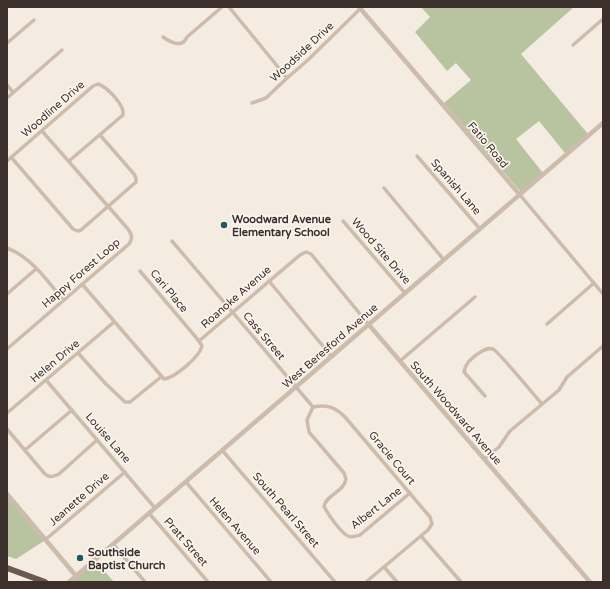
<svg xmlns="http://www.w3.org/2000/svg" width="610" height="589" font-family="'Varela Round',sans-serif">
  <rect width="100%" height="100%" fill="#f4ebe1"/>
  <g fill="#b8c4a0">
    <path d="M421,7H574L521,54L588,134L565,153L539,121L516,139L543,173L521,192L444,103L471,80L456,63L447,71L415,32L430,17Z"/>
    <path d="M7,497L44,541L16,559L7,556Z"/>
    <path d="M96,562L114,582H72Z"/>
  </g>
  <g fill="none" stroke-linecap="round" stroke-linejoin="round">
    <g stroke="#cdbbac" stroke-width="3.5">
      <path d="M229,7L287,78"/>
      <path d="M163,37C170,42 182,49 187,37L222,7"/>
      <path d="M7,43L34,20"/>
      <path d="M573,45L603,19"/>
      <path d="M7,85L13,92"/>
      <path d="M7,98L62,50"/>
      <path d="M252,103L266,98L287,78L308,60L361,8"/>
      <path d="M417,156L480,229"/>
      <path d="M11,157L73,229L78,231L81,230L136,182V178L134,174L100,135"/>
      <path d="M7,161L93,86L98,84C107,87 125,105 123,115L69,161"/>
      <path d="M384,188L444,260"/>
      <path d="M520,195L603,294"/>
      <path d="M343,221L405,293"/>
      <path d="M172,241L313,407"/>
      <path d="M7,248C31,257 48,281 63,300"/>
      <path d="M140,271L199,341"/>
      <path d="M269,281L332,357"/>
      <path d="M82,284L164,379C175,378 200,356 202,346L199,341L300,255L306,252L311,254L369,325"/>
      <path d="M7,294L36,269"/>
      <path d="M547,324L594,283"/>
      <path d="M7,349L129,244C133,238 132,235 128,229L42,131"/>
      <path d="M78,353L105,383L125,402H130L161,377"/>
      <path d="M400,361L475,297"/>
      <path d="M46,380L155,508"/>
      <path d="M485,396L464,372C465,364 470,360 476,355C481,352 486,347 493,349C498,351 535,396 542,404"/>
      <path d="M313,407C326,404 335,407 345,417L430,517L432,524L428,530L366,582"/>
      <path d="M313,407L307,420L309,432L344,473L346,479C344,492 327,494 324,506C327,513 341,533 348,536C352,538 356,536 360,535L410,493"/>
      <path d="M7,413L114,322"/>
      <path d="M7,429L44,473C49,478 52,477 59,474L97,440"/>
      <path d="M25,450L72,410"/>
      <path d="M222,450L335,582"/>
      <path d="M484,459L499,447L510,431L559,390L567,377L603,346"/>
      <path d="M186,482L271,582"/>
      <path d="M149,513L208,582"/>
      <path d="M421,536L461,582"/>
      <path d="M45,540L125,472"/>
      <path d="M113,544L145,582"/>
      <path d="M384,567L397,582"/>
    </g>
    <g stroke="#cdbbac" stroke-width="4.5">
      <path d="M359,7L520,195"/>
      <path d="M369,325L590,582"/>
      <path d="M7,494L76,576"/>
      <path d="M69,582L603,123"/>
    </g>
    <path stroke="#6c584f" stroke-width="6" d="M7,568L45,582"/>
  </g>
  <g fill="#1f5a5e" stroke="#fbf5ee" stroke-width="1.5">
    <circle cx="224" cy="225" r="4"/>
    <circle cx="80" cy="558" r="4"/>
  </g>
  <g text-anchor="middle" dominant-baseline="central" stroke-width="3.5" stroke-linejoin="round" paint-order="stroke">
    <g font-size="11" fill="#3b302b" stroke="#fbf5ee">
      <text transform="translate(302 52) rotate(-43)">Woodside Drive</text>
      <text transform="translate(53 109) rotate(-41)">Woodline Drive</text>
      <text transform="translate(488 145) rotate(50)">Fatio Road</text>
      <text transform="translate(456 187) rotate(49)">Spanish Lane</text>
      <text transform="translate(381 251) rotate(49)">Wood Site Drive</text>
      <text transform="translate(81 273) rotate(-41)">Happy Forest Loop</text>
      <text transform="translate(169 291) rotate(50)">Cari Place</text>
      <text transform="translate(236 297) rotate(-41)">Roanoke Avenue</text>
      <text transform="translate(264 336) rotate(50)">Cass Street</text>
      <text transform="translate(330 346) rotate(-41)">West Beresford Avenue</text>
      <text transform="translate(55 361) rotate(-40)">Helen Drive</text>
      <text transform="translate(456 413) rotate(49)">South Woodward Avenue</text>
      <text transform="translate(108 438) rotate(49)">Louise Lane</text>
      <text transform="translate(392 458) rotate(50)">Gracie Court</text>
      <text transform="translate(79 499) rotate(-41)">Jeanette Drive</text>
      <text transform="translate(376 508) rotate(-38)">Albert Lane</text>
      <text transform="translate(286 510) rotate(49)">South Pearl Street</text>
      <text transform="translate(235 526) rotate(49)">Helen Avenue</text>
      <text transform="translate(186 542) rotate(49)">Pratt Street</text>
    </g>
    <g font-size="11" font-weight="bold" fill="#3b302b" stroke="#fbf5ee" text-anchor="start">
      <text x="232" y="219">Woodward Avenue<tspan x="232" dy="13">Elementary School</tspan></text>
      <text x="88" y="552">Southside<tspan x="88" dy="13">Baptist Church</tspan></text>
    </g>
  </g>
  <rect width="610" height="589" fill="none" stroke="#3b302b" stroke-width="16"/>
</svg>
